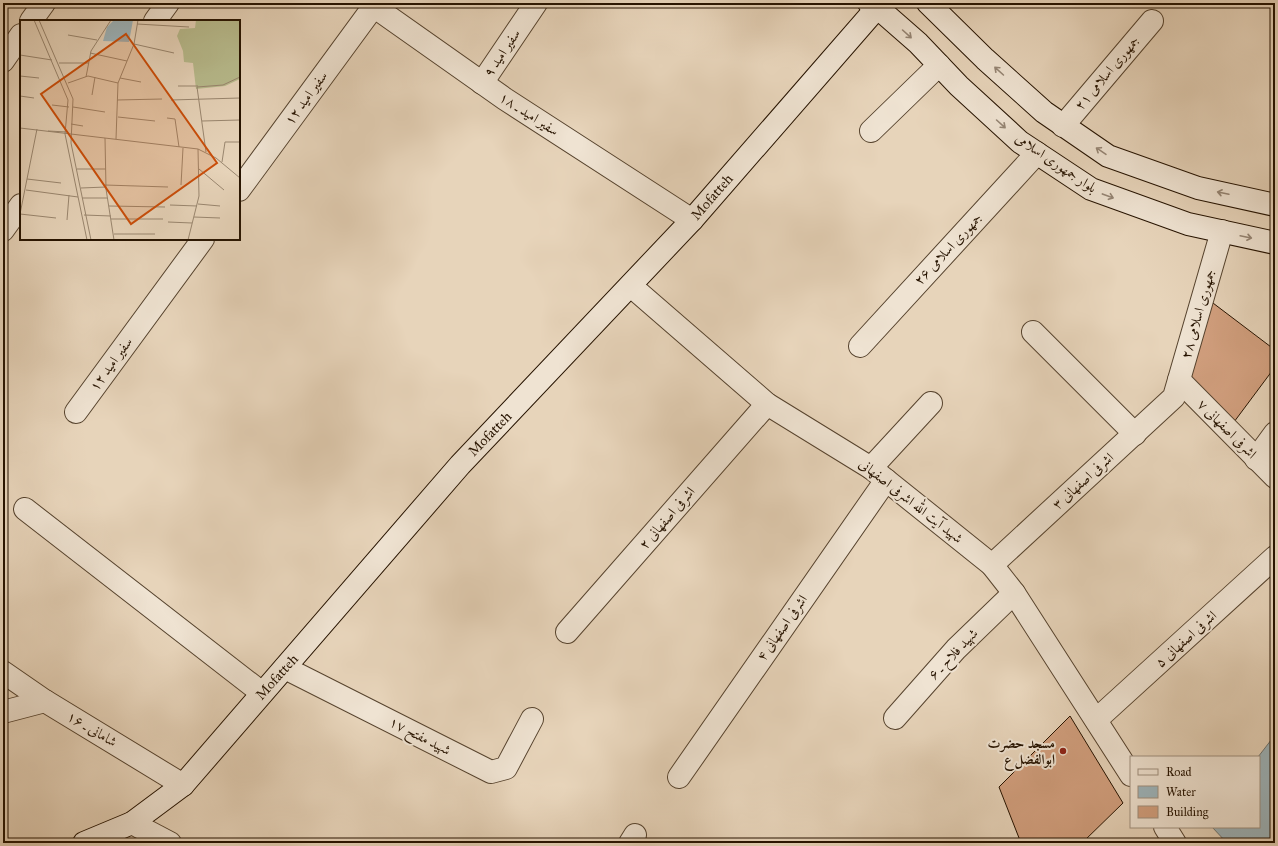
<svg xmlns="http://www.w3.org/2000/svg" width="1278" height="846" font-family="'IM FELL Great Primer',Amiri,serif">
  <rect width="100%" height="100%" fill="#e7d4ba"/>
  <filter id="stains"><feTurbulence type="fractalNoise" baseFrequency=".005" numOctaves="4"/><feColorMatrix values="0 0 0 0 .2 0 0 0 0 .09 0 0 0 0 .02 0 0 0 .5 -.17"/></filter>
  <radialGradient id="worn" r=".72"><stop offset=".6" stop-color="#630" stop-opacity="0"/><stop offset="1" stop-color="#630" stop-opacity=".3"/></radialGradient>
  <path fill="#9db5bc" stroke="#6d7471" d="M1275,735V843H1227L1212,827H1259L1258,757Z"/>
  <g fill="#d2a07f" stroke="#261300">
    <path d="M1209,300L1275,350V367L1234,422L1187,379Z"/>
    <path d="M1070,716L1123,803L1082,843H1021L999,787Z"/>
  </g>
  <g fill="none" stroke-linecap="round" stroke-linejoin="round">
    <g stroke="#56432e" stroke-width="24">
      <g id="street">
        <path d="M369,3L505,99L692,220"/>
        <path d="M31,21L44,3"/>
        <path d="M155,21L168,3"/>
        <path d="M3,61L21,35"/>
        <path d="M482,83L536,3"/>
        <path d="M1063,126L1152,21"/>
        <path d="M871,131L939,65"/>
        <path d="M239,190L374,6"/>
        <path d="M3,230L21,205"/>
        <path d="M631,286L767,404L871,468L992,565L1014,593L1131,775"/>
        <path d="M1033,332L1135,434"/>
        <path d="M860,346L1037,153"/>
        <path d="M1179,380L1275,477"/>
        <path d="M76,412L203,239"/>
        <path d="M1256,459L1275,433"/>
        <path d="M871,468L931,403"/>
        <path d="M25,509L262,693"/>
        <path d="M992,565L1174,397L1222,231"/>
        <path d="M567,632L767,404"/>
        <path d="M285,668L491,772L506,768L532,719"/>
        <path d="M3,672L45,701L183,785"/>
        <path d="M3,712L45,701"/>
        <path d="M895,718L956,649L1014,593"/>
        <path d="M1096,720L1275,557"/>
        <path d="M679,777L886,480"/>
        <path d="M132,823L170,843"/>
        <path d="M1165,827L1175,843"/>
        <path d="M630,843L635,835"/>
      </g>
    </g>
    <g stroke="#261300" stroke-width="24">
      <g id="secondary">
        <path d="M869,3L878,8L918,43L959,86L1020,142L1091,189L1188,224L1275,243"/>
        <path d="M928,3L985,59L1044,112L1108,156L1198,188L1275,205"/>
        <path d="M84,843L132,823L183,785L460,465L692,220L881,3"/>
      </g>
    </g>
    <use href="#street" stroke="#efe3d2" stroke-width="22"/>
    <use href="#secondary" stroke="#efe3d2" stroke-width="22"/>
  </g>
  <defs><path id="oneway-shaft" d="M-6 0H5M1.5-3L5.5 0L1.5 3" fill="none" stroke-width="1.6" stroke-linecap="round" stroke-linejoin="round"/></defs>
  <g stroke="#958574">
    <use href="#oneway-shaft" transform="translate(907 34) rotate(42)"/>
    <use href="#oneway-shaft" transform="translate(999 71) rotate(-138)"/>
    <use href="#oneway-shaft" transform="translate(1001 124) rotate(42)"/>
    <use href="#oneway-shaft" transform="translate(1101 151) rotate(-146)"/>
    <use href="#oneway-shaft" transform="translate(1223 193) rotate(-168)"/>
    <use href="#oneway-shaft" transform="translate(1108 196) rotate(20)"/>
    <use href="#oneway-shaft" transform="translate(1246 237) rotate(12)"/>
  </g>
  <circle fill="#8f2418" stroke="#efe3d2" stroke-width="1.5" cx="1063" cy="751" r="4"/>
  <g text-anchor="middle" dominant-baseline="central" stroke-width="4" stroke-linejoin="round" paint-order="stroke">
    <g font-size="14" fill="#261300" stroke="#efe3d2">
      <text transform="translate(502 53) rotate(-56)">سفیر امید ۹</text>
      <text transform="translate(1107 73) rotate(-50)">جمهوری اسلامی ۲۱</text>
      <text transform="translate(306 98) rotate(-54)">سفیر امید ۱۲</text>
      <text transform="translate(529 114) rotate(33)">سفیر امید ـ ۱۸</text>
      <text transform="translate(1056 163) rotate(34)">بلوار جمهوری اسلامی</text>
      <text transform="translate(712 197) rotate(-49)">Mofatteh</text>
      <text transform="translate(948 249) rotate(-47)">جمهوری اسلامی ۲۶</text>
      <text transform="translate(1198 314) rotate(-74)">جمهوری اسلامی ۲۸</text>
      <text transform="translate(111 364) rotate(-54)">سفیر امید ۱۲</text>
      <text transform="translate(1227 429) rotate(45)">اشرفی اصفهانی ۷</text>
      <text transform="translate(490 434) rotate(-46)">Mofatteh</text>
      <text transform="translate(1083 481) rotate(-42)">اشرفی اصفهانی ۳</text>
      <text transform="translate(911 501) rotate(38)">شهید آیت الله اشرفی اصفهانی</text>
      <text transform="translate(667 518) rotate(-49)">اشرفی اصفهانی ۲</text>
      <text transform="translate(782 628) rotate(-55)">اشرفی اصفهانی ۴</text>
      <text transform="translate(1186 639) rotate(-42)">اشرفی اصفهانی ۵</text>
      <text transform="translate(953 654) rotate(-46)">شهید فلاح ـ ۶</text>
      <text transform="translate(277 677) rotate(-48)">Mofatteh</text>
      <text transform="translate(92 729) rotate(31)">شامانی ـ ۱۶</text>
      <text transform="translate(420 736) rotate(27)">شهید مفتح ۱۷</text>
    </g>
    <g font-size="14" font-weight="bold" fill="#261300" stroke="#efe3d2" text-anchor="end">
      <text x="1055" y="743">مسجد حضرت<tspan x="1055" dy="16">ابوالفضل ع</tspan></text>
    </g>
  </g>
  <g transform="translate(20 20)">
    <rect width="220" height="220" fill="#e7d4ba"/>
    <path d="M176,0H220V59L205,66L176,69L173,43L164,42L163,31L157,16L160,9L175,8Z" fill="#b8bc8e"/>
    <path d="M113,0L109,22L83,21L87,7L93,1Z" fill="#9db5bc"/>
    <path fill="none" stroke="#9a8770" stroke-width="1" d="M14,0L48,80L45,114L67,220M19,0L53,79L51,123L71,220M117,4L169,7M48,15L77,20M114,24L154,33M70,33L107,41M0,35L32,40M39,43H69M0,56L19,58M66,57L71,31L91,0M100,58L121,62M48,63L68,56L98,63M158,66H178M72,75L75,57M0,76L14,78M97,80L142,79M151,80L220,78M32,85L49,87M53,87L85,92M98,97L135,101M147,98L155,99L159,127M182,101L220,100M51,104L63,106M0,108L178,129L196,138L220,158M28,111L47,112M85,118L86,169L94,220M96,119L98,63L114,24L118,0M186,132L177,67L203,65L220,57M202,142L205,122H220M57,149H86M179,149L204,170M7,159L41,163M85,165L148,167M161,165L163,128M61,168L86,167M6,170L58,177M62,178H87M178,184L200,186M150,185L177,186M89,186L145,187M0,194L17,109M0,194L36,198M64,195L91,196M174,197L200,198M91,199H143M47,200L49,175M148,202L172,203M94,214H135M168,220L179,176L178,129"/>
    <path fill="#cb4e0a" fill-opacity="0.15" stroke="#cb4e0a" stroke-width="2" d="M106,14L197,143L111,204L21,74Z"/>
    <rect width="220" height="220" fill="none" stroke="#261300" stroke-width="2"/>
  </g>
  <rect width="1278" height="846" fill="none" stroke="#e7d4ba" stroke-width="16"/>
  <rect x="4" y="4" width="1270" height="838" fill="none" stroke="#261300" stroke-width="2"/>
  <rect x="8" y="8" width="1262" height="830" fill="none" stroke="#261300"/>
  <rect x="1130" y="756" width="130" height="72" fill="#efe3d2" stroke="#9f907e"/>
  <rect x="1138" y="769" width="20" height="6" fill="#efe3d2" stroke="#9f907e"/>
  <text x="1166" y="776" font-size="12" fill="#261300">Road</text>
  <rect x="1138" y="786" width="20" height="12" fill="#9db5bc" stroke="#9f907e"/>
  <text x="1166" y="796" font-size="12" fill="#261300">Water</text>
  <rect x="1138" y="806" width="20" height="12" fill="#d2a07f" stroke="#9f907e"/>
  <text x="1166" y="816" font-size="12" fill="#261300">Building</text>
  <rect width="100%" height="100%" filter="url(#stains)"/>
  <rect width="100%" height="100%" fill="url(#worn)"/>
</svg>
